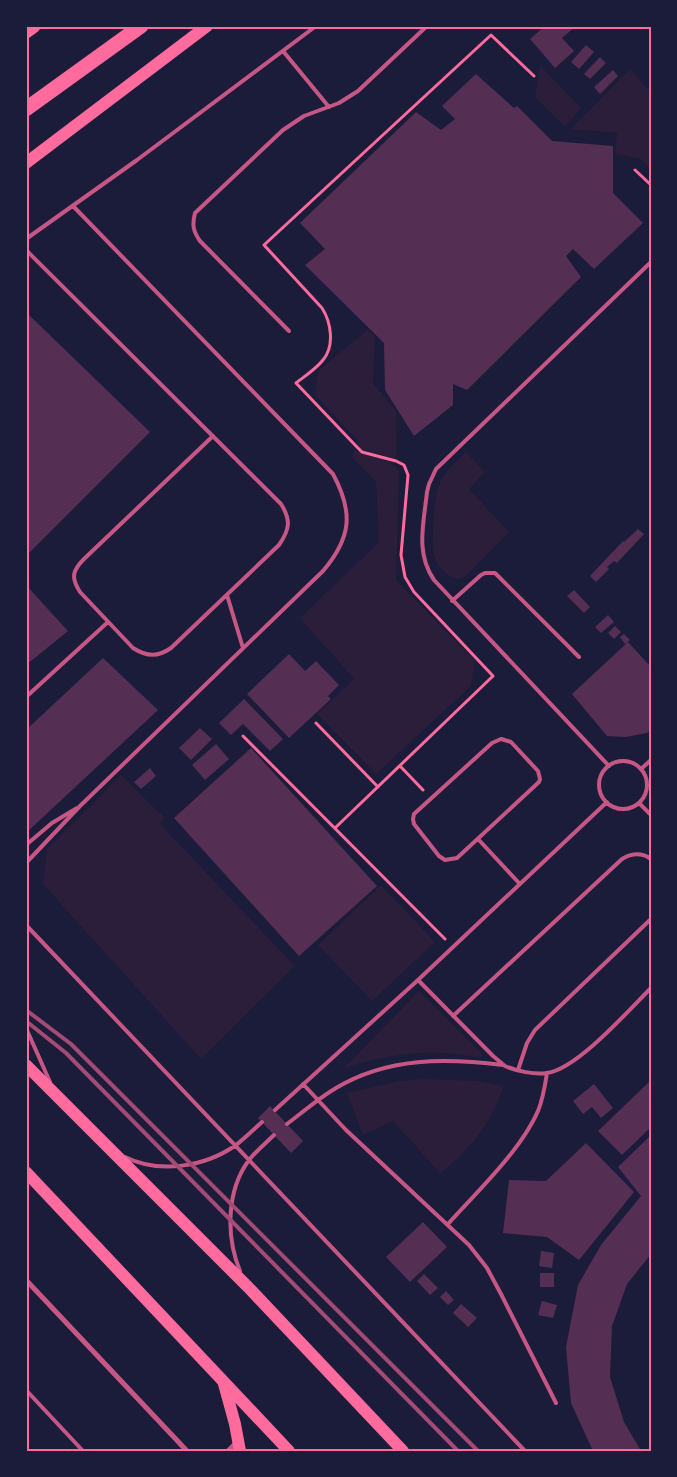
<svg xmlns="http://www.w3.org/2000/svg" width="677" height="1477" viewBox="0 0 677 1477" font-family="'Noto Serif',serif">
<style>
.green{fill:#2a1e3b}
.building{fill:#542f53}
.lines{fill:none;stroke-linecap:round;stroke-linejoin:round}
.path{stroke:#ff6b9d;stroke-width:3}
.service{stroke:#c65784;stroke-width:4}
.minor{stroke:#c65784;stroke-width:5}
.primary{stroke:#ff6b9d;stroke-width:12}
.motorway{stroke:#ff6b9d;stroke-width:15}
.rail{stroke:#a44b75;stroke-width:4}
.neatline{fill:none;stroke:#ff6b9d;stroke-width:2}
</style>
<rect width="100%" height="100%" fill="#1b1b3a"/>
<path class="green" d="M540 65 581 108 565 127 535 97Z
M630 69 651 92V170L641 159 615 154 617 133 571 129Z
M367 330 375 336 373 383 396 411 397 454 394 458 361 449 357 440 315 395 318 371Z
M354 450C365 454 394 460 399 471L396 580 475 661 471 686 376 774 317 714 354 679 300 618 379 542 376 482 352 457Z
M466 452 485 472 469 489 509 532 467 575C462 579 456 581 450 576 444 572 437 565 435 558 430 547 434 497 439 485 444 471 456 462 466 452Z
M121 775 165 818 160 824 295 966 201 1059 43 884 47 849Z
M381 885 435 942 372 1001 318 945Z
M419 991 483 1055 481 1058C429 1048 394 1053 344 1068Z
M425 1079 478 1081 504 1086C490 1124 472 1149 440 1173L393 1121 363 1135 347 1093 399 1081Z"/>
<path class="building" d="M545 26H576L562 38 574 51 555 68 530 39Z
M586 45 594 52 579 69 571 62Z
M600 57 606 63 590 79 584 74Z
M613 70 618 76 600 94 594 87Z
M476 74 514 108 517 106 552 141 613 146V193L643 223 594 269 573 249 566 256 581 277 467 390 453 384V405L414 436 385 390 384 343 305 265 325 249 300 223 416 112 441 130 455 119 442 106Z
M26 312 150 432 26 556Z
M638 529 644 534 617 563 614 561 607 567 609 569 596 582 590 576 623 541 624 542Z
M26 585 68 631 26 665Z
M574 590 590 607 584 613 567 596Z
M608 615 614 622 601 633 595 627Z
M615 626 621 632 614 639 608 633Z
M624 634 630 640 625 644 620 637Z
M628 642 651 667V729L647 733 626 737 607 736 572 694Z
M289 654 305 671 316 661 339 685 328 696 331 699 289 738 247 694Z
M103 658 158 710 26 833V730Z
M244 699 283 739 270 751 243 724 231 735 219 723Z
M200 728 212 739 191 760 179 748Z
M216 744 229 759 205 780 192 765Z
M251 748 377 886 299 956 174 818Z
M150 768 156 776 141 789 134 782Z
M651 1080V1127L622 1155 598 1131Z
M594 1084 613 1108 601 1118 592 1107 583 1114 573 1101Z
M270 1106 303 1141 291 1153 258 1118Z
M651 1135V1254L627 1284 612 1326 610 1377 624 1422 641 1451H593L571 1403 566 1347 578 1285 601 1245 641 1196 618 1167Z
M586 1143 634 1192 579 1260 547 1237 503 1233 509 1180 546 1181Z
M423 1222 447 1247 410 1282 386 1257Z
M541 1251 554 1253 552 1268 539 1266Z
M540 1273H554V1287H540Z
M424 1274 438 1288 430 1295 417 1281Z
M446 1291 454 1300 448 1305 440 1297Z
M542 1301 557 1305 553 1318 538 1315Z
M461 1304 477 1318 468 1327 453 1313Z"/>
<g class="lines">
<path class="path" d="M635 170 651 185
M316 723 378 787
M243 736 445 939
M400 766 423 790
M335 828 493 676 414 592 405 577 401 555 408 475 404 465 396 461 362 452 356 446 296 383C305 376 316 369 323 360 335 346 331 322 322 308L264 245 491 35 534 76"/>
<path class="service" d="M283 51 329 107
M26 239 137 160 316 26
M26 250 281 504C291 520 290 529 279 545L171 648C158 657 147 657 133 648L80 592C71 578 72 571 84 559L213 436
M289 331 200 241C193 231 192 225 195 213L283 130 304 116 339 103 358 91 427 26
M227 595 243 648
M452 601 481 575 485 573H495L579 657
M26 697 108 622
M501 739 511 742 538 771 540 779 539 782 457 858 445 860 439 856 414 824 413 819 414 814 492 743Z
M599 785a24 24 0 1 1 48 0a24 24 0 1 1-48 0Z
M609 766 434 580C415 553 424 522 427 492L429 484 436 469 651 262
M641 769 651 760
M639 803 651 815
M478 839 519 883
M26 845 52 823 77 808
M26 863 80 806 323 571C351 538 354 513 333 474L73 206
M26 925 525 1451
M418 980 493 1056C497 1059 501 1063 505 1066 516 1071 535 1075 547 1073 577 1069 628 1011 651 988
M453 1016 622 859C632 853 641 852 651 859
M26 1028 50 1082
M518 1070 527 1043 535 1030 651 919
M303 1084 346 1130 469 1245 487 1268 501 1294 556 1403
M275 1110 418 980 607 802
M287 1124C303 1112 319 1098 336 1088 388 1057 446 1058 503 1065
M125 1157C159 1174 205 1167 236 1145 245 1138 253 1130 262 1122
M448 1224C477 1192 521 1150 538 1111 543 1099 545 1086 547 1073
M240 1271C226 1237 226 1191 249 1160 256 1151 266 1143 274 1135
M26 1390 83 1451"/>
<path class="minor" d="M26 1280 187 1451
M228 1451 236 1443"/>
<path class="primary" d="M26 163 207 26
M26 1065 248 1287 403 1451
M26 1172 289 1451
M224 1384 235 1424 240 1451"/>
<path class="motorway" d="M26 31 33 26
M26 109 141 26"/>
<path class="rail" d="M26 1010 71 1044 478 1451
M26 1021 66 1053 458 1451"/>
</g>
<rect width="677" height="1477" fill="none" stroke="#1b1b3a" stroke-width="55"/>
<rect x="28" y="28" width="622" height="1422" class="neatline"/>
</svg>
